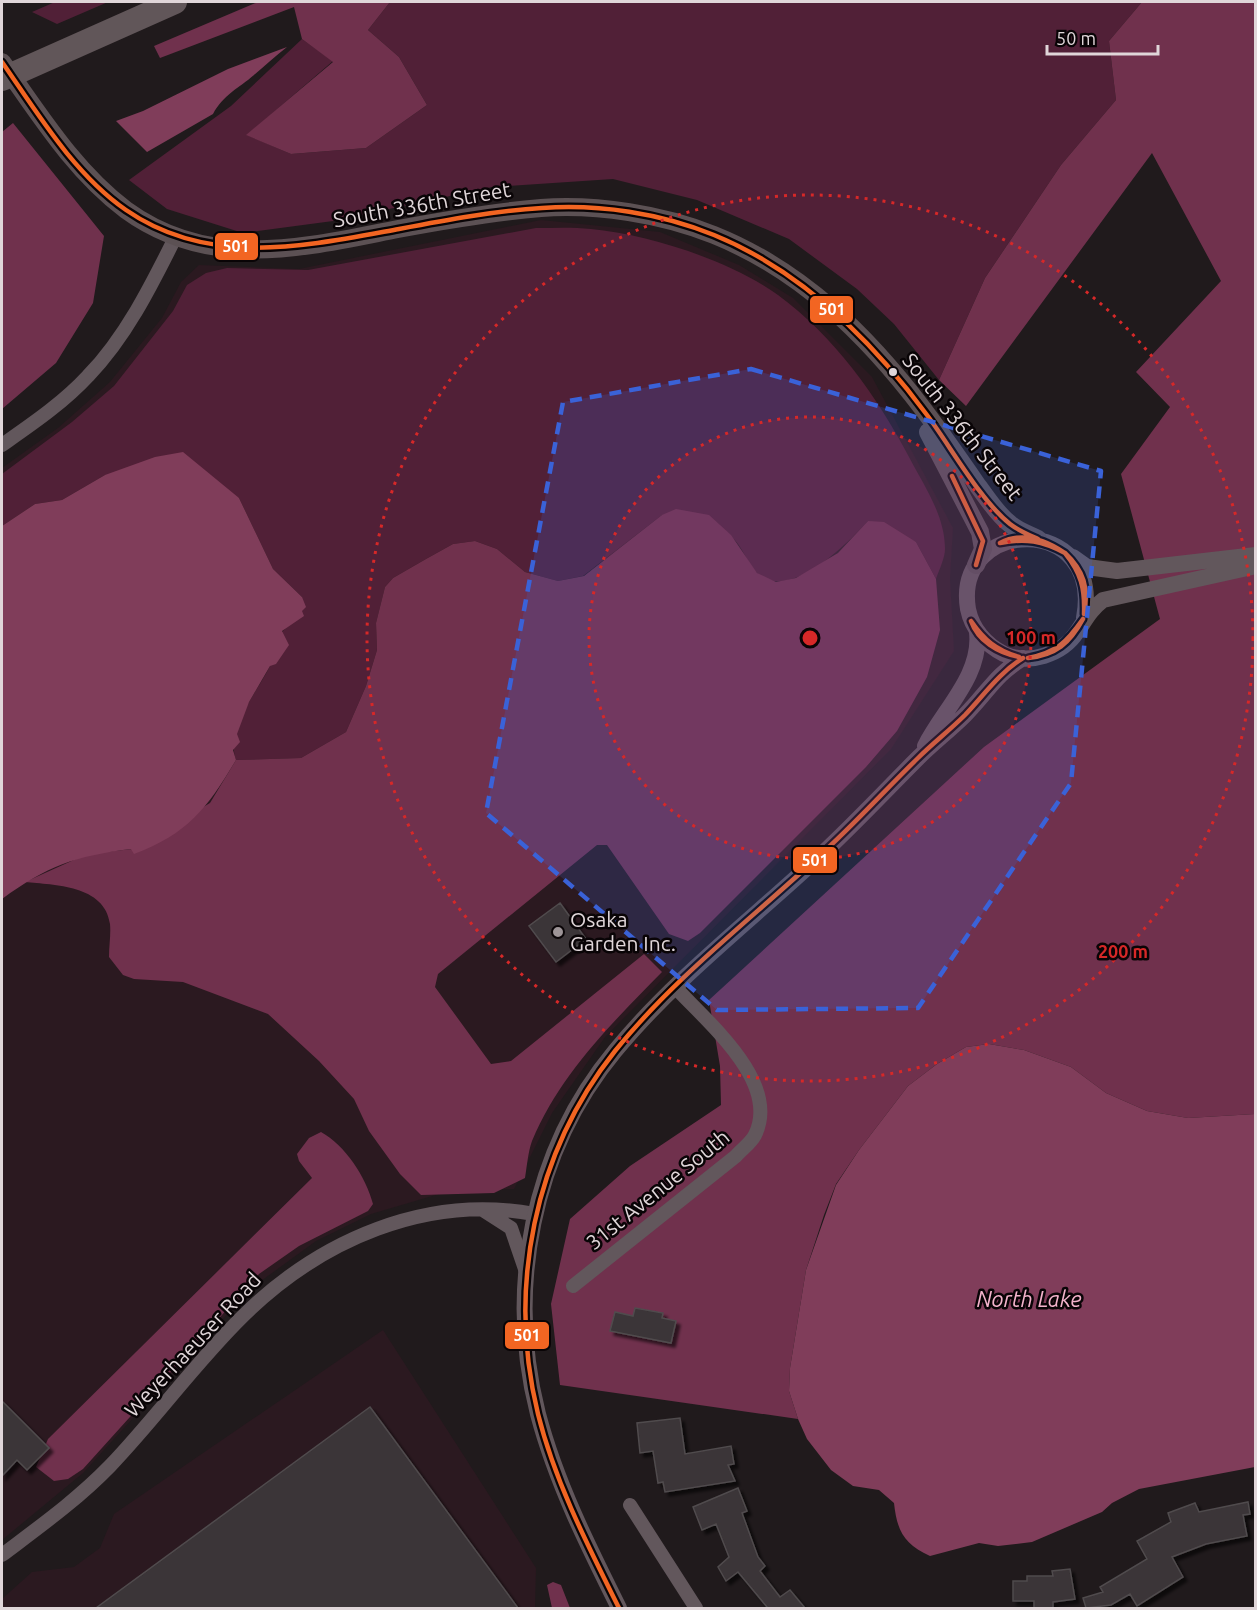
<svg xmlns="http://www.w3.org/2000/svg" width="1257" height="1610" viewBox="0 0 1257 1610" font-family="Ubuntu,sans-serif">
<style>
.built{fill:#2b1920}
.green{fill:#512037}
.forest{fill:#70314d}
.water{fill:#803d5a}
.building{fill:#3a3437;stroke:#504b4d;stroke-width:1.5;filter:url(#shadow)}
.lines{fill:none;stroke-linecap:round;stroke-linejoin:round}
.minor{stroke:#62575c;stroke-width:14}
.tertiary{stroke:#62575c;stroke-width:16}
.secondary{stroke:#5c5154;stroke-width:18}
.motorway{stroke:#615659;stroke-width:24}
.bus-1-casing{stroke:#090406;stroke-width:9}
.bus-1{stroke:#f26522;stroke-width:4.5}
.marked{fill:#3a62d8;fill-opacity:0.2;stroke:#3a62d8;stroke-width:4.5;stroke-dasharray:12 8;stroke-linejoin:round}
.ring{fill:none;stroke:#d62828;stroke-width:3;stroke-dasharray:3 6}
.bus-dot{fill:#e0d6d9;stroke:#090406;stroke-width:2}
.poi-dot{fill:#9d9497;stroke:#090406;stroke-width:2}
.labels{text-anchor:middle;stroke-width:5;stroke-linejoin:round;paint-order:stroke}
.street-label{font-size:21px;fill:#e0d6d9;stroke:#090406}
.poi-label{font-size:21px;fill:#e0d6d9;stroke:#090406;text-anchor:start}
.water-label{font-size:22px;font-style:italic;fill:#f4b3cc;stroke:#090406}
.centre{fill:#d62828;stroke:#090406;stroke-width:3}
.ring-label{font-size:18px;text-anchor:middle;font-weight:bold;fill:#d62828;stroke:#090406;stroke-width:5;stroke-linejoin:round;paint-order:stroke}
.line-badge{stroke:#090406;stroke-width:2}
.badge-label{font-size:16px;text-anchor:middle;font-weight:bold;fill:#fff}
</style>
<defs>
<filter id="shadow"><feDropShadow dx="4" dy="4" stdDeviation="1.5" flood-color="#0009"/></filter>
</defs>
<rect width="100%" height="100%" fill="#201a1c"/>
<path class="built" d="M541 220 660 232 739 265 793 298 872 377 953 528 950 579 954 651 891 749 605 1037 552 1113 514 1189H456L371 1214 316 1241 250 1289 83 1473 2 1540V468L58 428 110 382 162 318 181 282 199 265 299 269Z
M383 1330 536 1568 535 1608H2V1599L32 1572 74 1567 100 1548 114 1514Z"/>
<path class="green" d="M55 2H108L57 24 32 12Z
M390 2H1142L1109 41 1116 100 1061 165 985 278 939 380 894 324 857 289 789 239 697 200 613 179 492 187 333 221 243 233 167 209 129 180 231 106 302 39 333 61 247 135 291 154 366 148 427 105 399 57 368 30Z
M536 228C554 228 573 227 591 229 648 234 731 261 778 295 834 336 877 396 909 457 924 486 945 515 945 549 945 558 939 570 936 579L916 542 868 521C847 544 788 604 756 572 746 562 741 541 728 535 709 525 683 521 662 515L583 576 558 581 525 572 497 549 475 541 453 544 426 559 393 578 385 587 376 623 377 650 366 686 346 732 301 758 236 760C225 728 257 693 270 666 274 656 275 639 283 631 296 616 301 622 302 597L273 569 239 498 105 475 62 500 35 504 2 526V474L72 422 114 386 173 311 187 285 206 273 227 268 308 270Z"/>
<path class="forest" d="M258 2H390L368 30 399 57 427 105 366 148 291 154 246 135 333 62 302 39 294 7 160 58 154 46Z
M1142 2H1255V1114L1188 1118 1147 1111 1106 1093 1071 1067 1024 1050 989 1044 966 1047 937 1064 908 1086 859 1150 836 1184 824 1215 806 1270 790 1368 789 1391 798 1419 560 1385 551 1304 570 1219 630 1166 721 1105 720 1066 709 1000 984 747 1160 619 1121 474 1170 407 1136 372 1221 281 1152 153 966 406 939 380 985 278 1061 165 1116 100 1109 41Z
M13 123 104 236 93 303 56 363 2 409V132Z
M676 509 709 515 731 535 757 573 776 582 796 578 838 553 868 521 884 522 916 542 936 579 940 630 927 677 897 731 866 767 700 933 688 941 669 934 607 845H597L438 974 435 987 491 1064 511 1061 644 954 662 972C613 1022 560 1074 532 1141 528 1152 527 1166 525 1178L494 1193 421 1195 400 1174 369 1131 354 1099 319 1061 268 1014 183 982 134 979 123 975 109 957C109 946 111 934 110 924 105 885 54 885 25 882L87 854 132 849 210 803 236 760 301 758 346 732 366 686 377 650 376 623 385 587 393 578 426 559 453 544 475 541 497 549 525 572 558 581 584 576 662 515Z
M321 1132C345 1145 366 1177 373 1204L368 1211 299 1246 259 1274 83 1469 68 1479 54 1481 36 1467 48 1439 312 1178 299 1161 297 1154 309 1138Z
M553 1582 561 1585 570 1608H552L547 1585Z"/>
<path class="water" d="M287 47C275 56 265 66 254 75 239 88 223 95 213 114L147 152 116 121 143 111 228 69Z
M183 452 239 498 273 569 302 597 306 607 302 611 304 616 282 631 289 645 276 664 270 666 249 702 237 734 240 742 233 750 236 760C208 807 188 834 134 854L131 849C75 856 47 866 2 899V526L35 504 62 500 105 475 155 457Z
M989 1044 1024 1050 1071 1067 1106 1093 1147 1111 1188 1118 1255 1114V1467L1139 1489 1112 1503 1102 1512 1032 1542 998 1546 979 1543 930 1556C904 1544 897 1531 894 1503L879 1490 853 1486 831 1470 807 1439 798 1419 789 1391 790 1368 806 1270 836 1185 859 1150 908 1086 937 1064 966 1047Z"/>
<path class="building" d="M560 903 586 939 556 962 529 926Z
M635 1308 663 1313 662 1318 676 1321 671 1343 610 1331 615 1312 633 1316Z
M2 1401 49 1448 27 1470 17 1460 2 1476Z
M370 1407 518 1608H96Z
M680 1418 685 1454 731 1446 734 1464 728 1465 735 1481 665 1492 663 1482 658 1483 653 1451 640 1453 637 1423Z
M738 1488 747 1511 742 1513 758 1557 765 1566 760 1571 780 1597 790 1590 805 1608H765L767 1607 738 1572 726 1581 718 1567 729 1557 716 1524 702 1530 693 1507Z
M1248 1502 1250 1514 1243 1515 1247 1536 1206 1544 1172 1557 1183 1577 1137 1606 1130 1594 1111 1605 1086 1608 1083 1598 1103 1592 1100 1587 1147 1559 1137 1541 1171 1522 1168 1513 1195 1503 1199 1512Z
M1070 1569 1075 1599 1053 1602V1608H1034V1601H1013V1581H1027V1576H1053L1052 1571Z"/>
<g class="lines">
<path class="minor" d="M2 445C32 424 63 403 88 376 126 337 152 284 176 236
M483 1210 511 1228 525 1269
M573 1286 736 1156C742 1149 751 1143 755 1135 781 1082 707 1022 675 987
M630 1505 696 1608
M2 1555C39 1527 77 1500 110 1466 156 1418 195 1363 243 1316 320 1240 426 1194 534 1214"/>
<path class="tertiary" d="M1073 557 1087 567 1117 571 1256 555
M1084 618C1104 512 953 517 968 609 972 629 986 645 1004 654 1029 665 1062 655 1077 632 1086 619 1090 610 1103 600L1256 566
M925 746C943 710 982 675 977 632
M619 1608C588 1546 556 1482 538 1414 506 1289 532 1151 615 1051 676 977 754 918 823 853 855 823 886 790 918 758 933 743 950 730 965 715 987 693 996 674 1023 658"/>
<path class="secondary" d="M2 62C39 114 74 171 126 210 211 272 305 247 398 229 446 220 493 212 541 208 597 204 662 214 714 235 801 270 867 335 923 409 942 434 960 460 978 486 988 499 997 514 1010 524 1018 531 1028 534 1038 539
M928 432 980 532 983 549 976 565"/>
<path class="motorway" d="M2 79 175 2"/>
<g class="bus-1-casing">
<path id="bus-1" d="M2 62C38 114 74 174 126 210 210 268 306 246 399 229 446 220 494 211 542 208 599 204 660 213 714 235 802 271 871 339 927 415 951 447 980 500 1010 524 1019 531 1029 535 1038 539
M952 476 983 541 976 565
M1000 543C1023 531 1046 540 1065 553
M1000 543C1026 538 1042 541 1065 553
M1065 553C1084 571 1089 588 1084 614
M1065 553C1081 573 1085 588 1084 614
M971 621C984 640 996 650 1019 657
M971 621C978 641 998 653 1019 657
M1028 658C1057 652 1066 643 1083 619
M1028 658C1056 655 1070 643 1083 619
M619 1608C588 1546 555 1482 538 1414 507 1288 534 1153 615 1051 674 978 750 920 818 857 853 826 884 791 918 758 933 743 950 730 965 715 984 695 999 673 1023 658"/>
</g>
<use href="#bus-1" class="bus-1"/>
</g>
<path class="marked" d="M751 369 1101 471 1071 783 918 1008 717 1010 486 813 563 402Z"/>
<circle cx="810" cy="638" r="221" fill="#d62828" fill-opacity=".12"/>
<g class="ring">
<circle cx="810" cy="638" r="221"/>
<circle cx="810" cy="638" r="443"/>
</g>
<circle class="bus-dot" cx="893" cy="372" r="5"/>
<circle class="poi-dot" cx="558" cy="932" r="6"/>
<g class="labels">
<g class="street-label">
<text transform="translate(422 205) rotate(-10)" y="7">South 336th Street</text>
<text transform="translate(962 427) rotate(52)" y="7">South 336th Street</text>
<text transform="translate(658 1190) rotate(-39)" y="7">31st Avenue South</text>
<text transform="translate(193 1345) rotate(-47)" y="7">Weyerhaeuser Road</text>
</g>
<g class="poi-label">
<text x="570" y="927">Osaka<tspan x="570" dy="24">Garden Inc.</tspan></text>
</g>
<g class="water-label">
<text x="1029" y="1307">North Lake</text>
</g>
</g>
<circle cx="810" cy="638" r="9" class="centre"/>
<g class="ring-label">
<text x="1031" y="644">100 m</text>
<text x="1123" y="958">200 m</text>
</g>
<g class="line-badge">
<rect x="214" y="232" width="45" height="29" rx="6" fill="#f26522"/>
<rect x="809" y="295" width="45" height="29" rx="6" fill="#f26522"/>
<rect x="792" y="846" width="46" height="28" rx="6" fill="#f26522"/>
<rect x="504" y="1321" width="46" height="29" rx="6" fill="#f26522"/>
</g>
<g class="badge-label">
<text x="236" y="252">501</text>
<text x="832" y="315">501</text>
<text x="815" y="866">501</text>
<text x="527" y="1341">501</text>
</g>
<rect width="1257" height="1610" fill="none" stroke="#e0d6d9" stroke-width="6"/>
<path d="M1047 45v9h111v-9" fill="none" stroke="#e0d6d9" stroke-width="3"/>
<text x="1056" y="45" font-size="18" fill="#e0d6d9" stroke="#090406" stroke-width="4.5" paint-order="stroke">50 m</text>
</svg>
